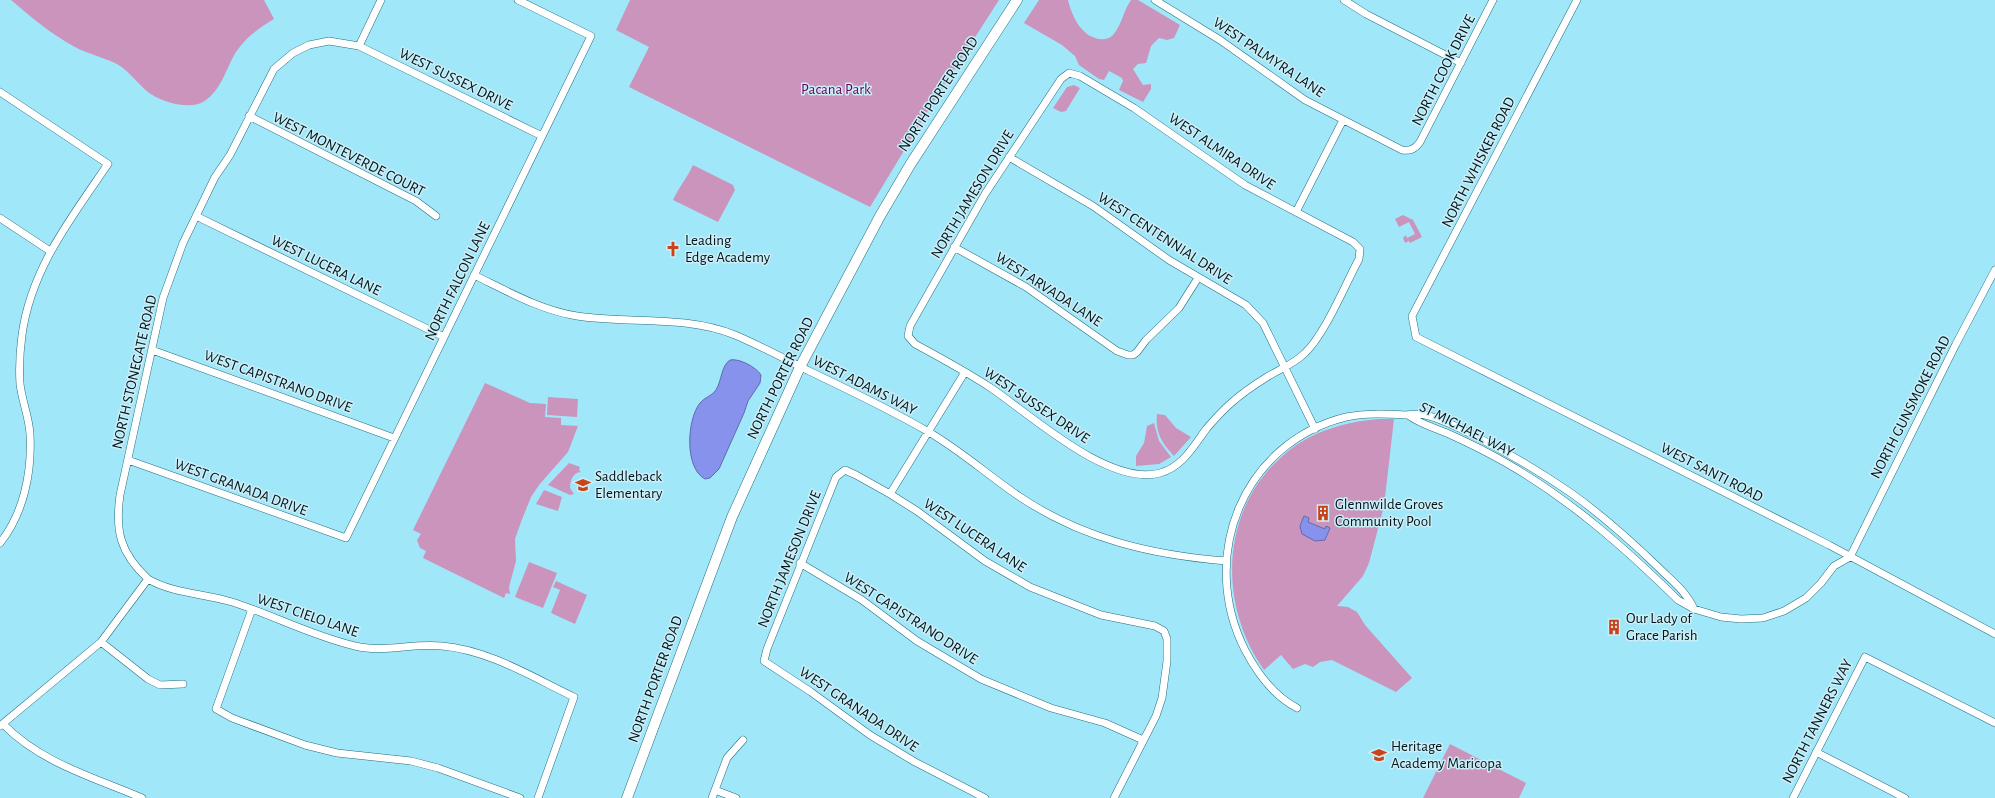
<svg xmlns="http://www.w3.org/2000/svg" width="1995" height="798" viewBox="0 0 1995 798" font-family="'Alegreya Sans',sans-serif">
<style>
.green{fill:#ca94bc}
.water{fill:#8692eb;stroke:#5e6cad}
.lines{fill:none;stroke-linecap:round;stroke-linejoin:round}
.street-casing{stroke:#246d7d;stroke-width:8}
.secondary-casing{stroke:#246d7d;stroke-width:11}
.street{stroke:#fff;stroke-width:7}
.secondary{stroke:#fff;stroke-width:10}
.labels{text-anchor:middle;stroke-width:3;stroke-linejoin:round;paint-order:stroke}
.street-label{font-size:15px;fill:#00141b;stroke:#cceef7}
.park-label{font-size:15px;fill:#6b005b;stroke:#cceef7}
.poi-label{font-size:15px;fill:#00141b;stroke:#cceef7;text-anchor:start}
</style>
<rect width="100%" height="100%" fill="#a1e7fa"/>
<path class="green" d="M11 0H264L274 19C259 28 246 37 236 52 225 70 222 90 203 102 189 110 160 102 148 92 137 83 129 71 117 64 103 57 88 54 75 47 51 34 31 17 11 0Z
M630 0H999L934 101 870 207 629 87 649 47 616 30Z
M1039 0H1068C1072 16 1081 36 1099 39 1104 40 1109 39 1113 35 1122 25 1123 11 1131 0H1138L1180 25 1174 38 1167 40 1159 38 1151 46 1146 63 1138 64 1133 69 1143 85 1151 84V89L1143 102 1119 90 1123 81 1122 78 1109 71 1104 80 1099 79 1079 65 1075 56 1062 45 1024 23Z
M1074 85 1080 88 1066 111 1061 112 1053 108 1067 87Z
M693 165 733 185 735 190 718 222 673 200C679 187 687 178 693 165Z
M1403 215 1413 220 1422 237 1410 243 1409 241 1405 243 1403 238 1406 235 1407 238 1415 234 1409 222 1399 227 1395 219Z
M485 383 530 403 546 404 545 417 561 418V425L578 426 568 452 539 485 531 497 521 522 515 539 516 561 509 587 510 594 506 593 504 598 423 558 426 551 420 548 417 540 421 534 413 530Z
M548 397 578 399 577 417 547 415Z
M1157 414 1165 415 1176 428 1191 437 1174 456C1162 443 1155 433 1157 414Z
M1378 419H1394L1384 506 1369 563 1363 576 1337 606 1348 607 1357 612 1365 625 1412 678 1396 692 1332 660 1320 662 1313 667 1305 664 1293 669 1281 655 1264 670C1217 603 1220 507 1286 453 1312 431 1345 422 1378 419Z
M1154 423 1159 441 1171 457 1159 464 1136 466V456L1144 443 1147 426Z
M569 463 580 467 579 470 581 472C573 472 570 481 570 488L574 494 570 495 548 485Z
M544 490 562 497 558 511 536 504Z
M529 562 557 573 543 608 515 597Z
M556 581 587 595 575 624 551 613 560 590 553 587Z
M1450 744 1526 783 1519 798H1423Z"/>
<path class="water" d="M730 360C739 358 756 367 761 375L760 383 748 401 744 413 719 469 710 478 705 479C684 468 687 419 700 403 705 397 712 396 716 390 722 380 721 366 730 360Z
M1304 516 1309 518 1308 522 1325 529 1326 526 1330 528 1325 540 1315 541 1302 534 1300 526Z"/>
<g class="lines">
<g class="street-casing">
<path id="street" d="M1155 0 1220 40 1305 100 1402 150C1411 151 1415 149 1420 142L1493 0
M1344 0 1366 14 1461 63
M1577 0 1412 316 1416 337 1829 545 1995 634
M359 46 381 0
M1069 73 1080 76 1134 108 1245 185 1353 242 1360 249 1359 259C1345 285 1325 334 1305 353 1294 364 1280 369 1267 377 1254 385 1241 394 1230 404 1222 411 1214 420 1207 428 1194 445 1183 467 1160 473 1109 487 1031 415 991 388 967 372 941 358 915 344L908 336 910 326 919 310 985 194 1061 79Z
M0 92 108 164C71 218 31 269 22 335 20 350 19 369 20 384 22 401 29 417 30 434 32 472 24 513 0 543
M249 116 416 201 436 216
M1009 157 1093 206 1169 260 1246 305 1263 323 1315 429
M1296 212 1343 120
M196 216 444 337
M0 218 50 251
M954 247 1026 287 1117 351 1128 355H1133L1137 352 1146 340 1179 308 1198 278
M474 275C507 291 540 310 577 316 629 324 686 315 735 335 761 346 785 359 809 371 849 390 889 409 927 431 960 450 989 476 1020 497 1083 539 1152 555 1226 561
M152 350 394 438
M1408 415C1420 424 1435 428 1449 434 1469 443 1489 453 1508 464 1572 501 1626 549 1678 600L1694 609 1721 617 1741 619 1763 618 1784 611 1806 598 1821 583 1834 566 1850 557 1956 344 1995 270
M128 460 346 538 591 36 518 0
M890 494 965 372
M800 563 862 600 917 641 981 679 1051 708 1105 723 1143 740
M148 579C174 594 203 593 232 602 273 615 312 636 355 646 383 653 413 643 442 646 489 650 532 677 574 697L538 798
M252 609 216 709 232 718 305 745 337 753 411 761 438 768 520 798
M101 642 148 679 160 685 183 684
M1297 708C1274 696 1257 673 1245 650 1198 557 1242 443 1346 417 1366 413 1386 414 1406 415 1412 415 1418 413 1425 415 1442 419 1458 427 1473 435 1507 452 1539 471 1571 493 1602 515 1631 541 1658 567 1672 581 1686 591 1694 609
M3 724C41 763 93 777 142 798
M0 726 101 642 148 579C120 553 115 531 120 495L163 298 183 243 215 177 230 155 274 69 293 53 309 45 329 41 359 46 542 136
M1816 752 1905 798
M715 790 736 798
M712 798 727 758 743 740
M985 798 915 762 870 735 811 692 764 661 767 649 836 477 845 470 856 475 890 494 917 511 985 561 1030 587 1101 615 1155 626 1164 631 1167 639V661L1162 698 1156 716 1114 798
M1793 798 1865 657 1995 723"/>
</g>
<g class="secondary-casing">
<path id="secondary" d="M627 798 732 517 800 367 880 216 910 165 1017 0"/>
</g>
<use href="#street" class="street"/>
<use href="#secondary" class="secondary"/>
</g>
<defs>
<g id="church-bare" transform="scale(1.2)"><path d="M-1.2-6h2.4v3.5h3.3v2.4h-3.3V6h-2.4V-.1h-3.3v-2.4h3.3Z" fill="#ca4217" stroke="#cceef7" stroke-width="2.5" paint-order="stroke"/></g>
<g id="school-bare" transform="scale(1.2)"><path d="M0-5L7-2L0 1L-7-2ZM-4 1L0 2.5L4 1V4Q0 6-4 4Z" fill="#ca4217" stroke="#cceef7" stroke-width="2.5" paint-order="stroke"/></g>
<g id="building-bare" transform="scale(1.2)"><path d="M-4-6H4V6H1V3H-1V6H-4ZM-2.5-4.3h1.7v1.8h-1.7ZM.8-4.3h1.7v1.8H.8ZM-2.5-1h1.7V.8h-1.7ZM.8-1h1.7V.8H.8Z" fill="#ca4217" stroke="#cceef7" stroke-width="2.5" paint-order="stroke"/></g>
</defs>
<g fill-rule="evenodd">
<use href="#church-bare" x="673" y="249"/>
<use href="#school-bare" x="583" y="485"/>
<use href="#building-bare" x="1323" y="513"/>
<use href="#building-bare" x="1614" y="627"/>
<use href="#school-bare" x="1379" y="755"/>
</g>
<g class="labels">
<g class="street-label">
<text transform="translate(1269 57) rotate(34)" y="5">WEST PALMYRA LANE</text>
<text transform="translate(1443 70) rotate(-63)" y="5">NORTH COOK DRIVE</text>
<text transform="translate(456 79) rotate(26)" y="5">WEST SUSSEX DRIVE</text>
<text transform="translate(938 94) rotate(-57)" y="5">NORTH PORTER ROAD</text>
<text transform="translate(1222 151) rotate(34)" y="5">WEST ALMIRA DRIVE</text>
<text transform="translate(349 154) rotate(27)" y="5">WEST MONTEVERDE COURT</text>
<text transform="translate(1478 162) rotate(-63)" y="5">NORTH WHISKER ROAD</text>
<text transform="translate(972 194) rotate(-59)" y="5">NORTH JAMESON DRIVE</text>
<text transform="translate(1165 238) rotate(33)" y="5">WEST CENTENNIAL DRIVE</text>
<text transform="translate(326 265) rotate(26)" y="5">WEST LUCERA LANE</text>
<text transform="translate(457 281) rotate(-64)" y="5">NORTH FALCON LANE</text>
<text transform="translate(1049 289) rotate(33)" y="5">WEST ARVADA LANE</text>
<text transform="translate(134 372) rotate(-77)" y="5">NORTH STONEGATE ROAD</text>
<text transform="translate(780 378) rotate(-64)" y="5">NORTH PORTER ROAD</text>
<text transform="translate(278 381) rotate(20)" y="5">WEST CAPISTRANO DRIVE</text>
<text transform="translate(865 385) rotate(27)" y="5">WEST ADAMS WAY</text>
<text transform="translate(1037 405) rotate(34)" y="5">WEST SUSSEX DRIVE</text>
<text transform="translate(1910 407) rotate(-63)" y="5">NORTH GUNSMOKE ROAD</text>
<text transform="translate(1467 429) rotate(27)" y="5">ST MICHAEL WAY</text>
<text transform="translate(1712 472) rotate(27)" y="5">WEST SANTI ROAD</text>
<text transform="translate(241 487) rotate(20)" y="5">WEST GRANADA DRIVE</text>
<text transform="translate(975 535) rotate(34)" y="5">WEST LUCERA LANE</text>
<text transform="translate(789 559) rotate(-68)" y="5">NORTH JAMESON DRIVE</text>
<text transform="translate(308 615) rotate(19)" y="5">WEST CIELO LANE</text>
<text transform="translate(911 618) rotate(33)" y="5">WEST CAPISTRANO DRIVE</text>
<text transform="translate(655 679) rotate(-70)" y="5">NORTH PORTER ROAD</text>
<text transform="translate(859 709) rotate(34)" y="5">WEST GRANADA DRIVE</text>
<text transform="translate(1817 721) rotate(-63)" y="5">NORTH TANNERS WAY</text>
</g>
<g class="park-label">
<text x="836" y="94">Pacana Park</text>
</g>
<g class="poi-label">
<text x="685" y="245">Leading<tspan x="685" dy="17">Edge Academy</tspan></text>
<text x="595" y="481">Saddleback<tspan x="595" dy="17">Elementary</tspan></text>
<text x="1335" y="509">Glennwilde Groves<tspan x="1335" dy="17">Community Pool</tspan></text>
<text x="1626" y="623">Our Lady of<tspan x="1626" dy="17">Grace Parish</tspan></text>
<text x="1391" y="751">Heritage<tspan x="1391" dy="17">Academy Maricopa</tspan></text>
</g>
</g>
</svg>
